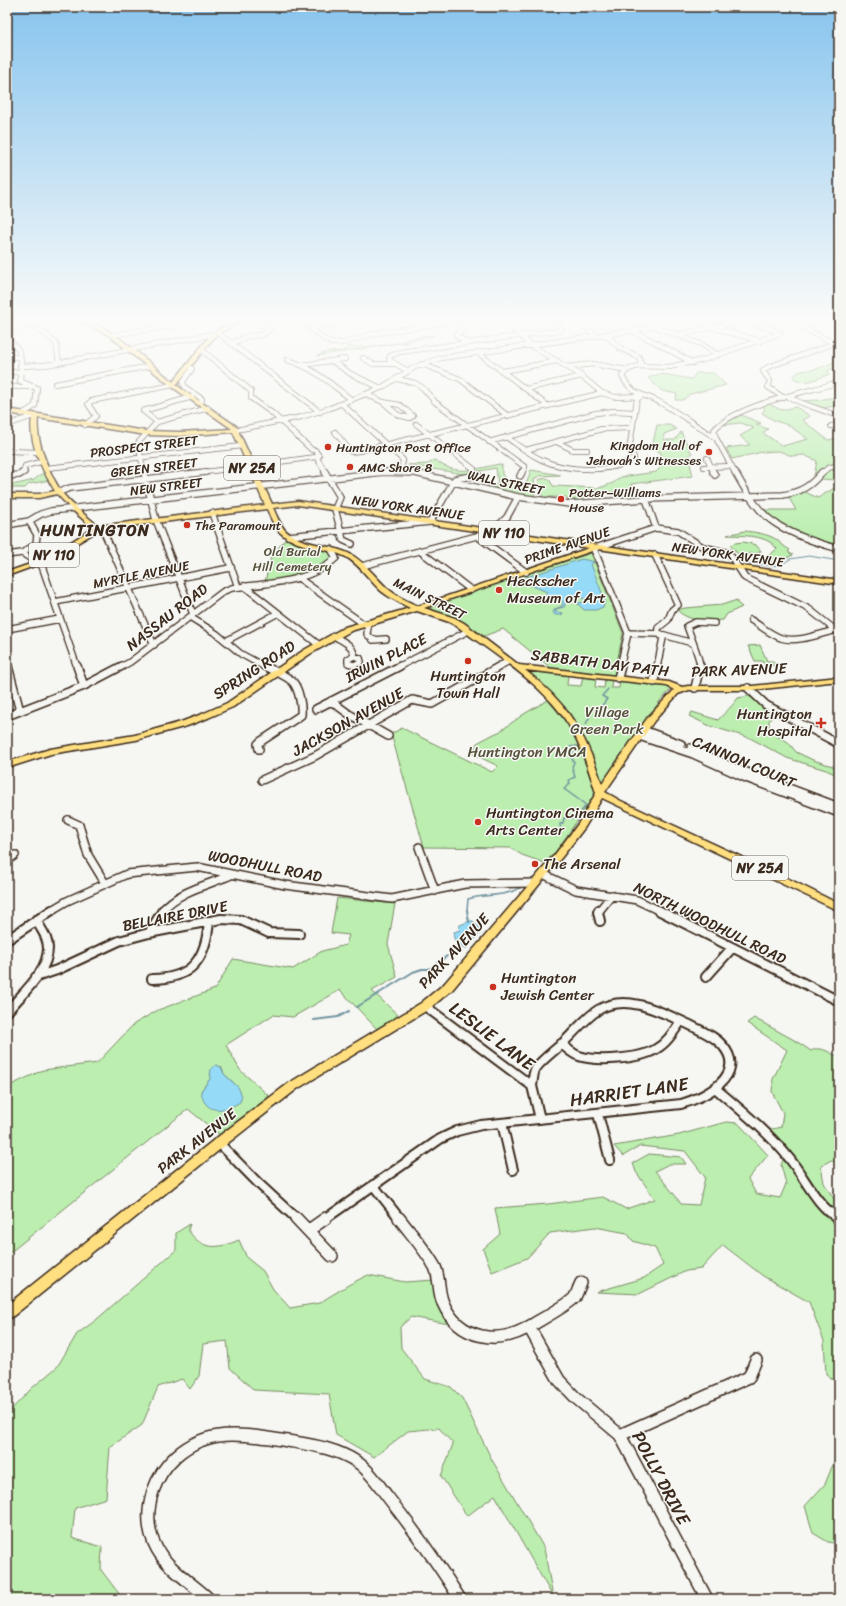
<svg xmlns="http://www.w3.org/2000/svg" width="846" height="1606" viewBox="0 0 846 1606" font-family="Sriracha,sans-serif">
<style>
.green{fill:#bbeeaf;stroke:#7b8c66;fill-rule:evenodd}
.water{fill:#95dbf7;stroke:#7194a0}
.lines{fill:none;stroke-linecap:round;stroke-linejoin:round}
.stream-far2{stroke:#7194a0;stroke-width:1}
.stream-far1{stroke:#7194a0;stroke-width:1.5}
.stream{stroke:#7194a0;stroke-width:2}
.minor-far4-casing{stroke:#3b2a1e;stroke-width:6}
.minor-far3-casing{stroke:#3b2a1e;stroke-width:8}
.minor-far2-casing{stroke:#3b2a1e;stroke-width:10}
.minor-far1-casing{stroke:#3b2a1e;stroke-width:12}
.minor-casing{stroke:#3b2a1e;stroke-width:14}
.major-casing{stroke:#3b2a1e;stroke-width:3}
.minor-far4{stroke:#f6f6f2;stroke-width:4.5}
.minor-far3{stroke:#f6f6f2;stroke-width:5.5}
.minor-far2{stroke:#f6f6f2;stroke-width:7}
.minor-far1{stroke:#f6f6f2;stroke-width:8}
.minor{stroke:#f6f6f2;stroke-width:11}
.major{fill:#ffdf80;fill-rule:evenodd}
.poi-dot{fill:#c8321e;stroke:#f6f6f2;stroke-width:1.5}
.labels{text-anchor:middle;stroke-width:3;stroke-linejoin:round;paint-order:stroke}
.far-poi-label{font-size:13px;fill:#3b2a1e;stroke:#f6f6f2;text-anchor:start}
.far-street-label{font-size:13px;fill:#3b2a1e;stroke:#f6f6f2}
.far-park-label{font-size:13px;fill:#55513b;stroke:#f6f6f2}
.shield{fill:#f6f6f2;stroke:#73675e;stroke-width:1}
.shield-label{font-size:14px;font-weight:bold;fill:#3b2a1e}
.poi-label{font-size:15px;fill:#3b2a1e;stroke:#f6f6f2;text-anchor:start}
.street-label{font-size:15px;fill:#3b2a1e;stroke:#f6f6f2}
.park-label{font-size:15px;fill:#55513b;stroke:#f6f6f2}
.far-district-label{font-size:16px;font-weight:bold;letter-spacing:1px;fill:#3b2a1e;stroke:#f6f6f2}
.near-street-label{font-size:18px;fill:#3b2a1e;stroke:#f6f6f2}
</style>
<rect width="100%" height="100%" fill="#f6f6f2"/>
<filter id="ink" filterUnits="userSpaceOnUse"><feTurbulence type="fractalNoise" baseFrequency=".025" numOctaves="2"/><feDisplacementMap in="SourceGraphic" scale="8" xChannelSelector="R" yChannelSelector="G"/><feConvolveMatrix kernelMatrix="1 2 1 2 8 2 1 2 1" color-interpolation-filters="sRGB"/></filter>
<g filter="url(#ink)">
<path class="green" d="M431 335 434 336 412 340 405 344 406 342 317 356 326 352 343 351 348 347C364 347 389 346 404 341 413 337 420 336 431 335Z
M839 358V361L835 363 839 366 827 371 830 374C818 378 803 387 793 377 798 369 807 371 815 369 821 368 828 365 834 362V359Z
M696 373H713L726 385 690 394 683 400H675L677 394 662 391 648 378C661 370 678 378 692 379Z
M835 397 839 399V405L824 408 800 401 819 400Z
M769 404 781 410 796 407 810 416 802 420 828 440 839 438V454L833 455 839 463 828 465 814 477 817 461 804 455 792 456 779 451 762 452 732 459 726 448 750 445 740 436 754 428 741 423 721 425 741 415 761 423 756 425 768 429 763 433 782 446 808 439 788 425 775 421 762 413 765 409 763 406Z
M657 425H669L677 429 664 434V440H675L681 432 692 454 688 456 693 476 631 484 634 496 625 498 621 491 583 494V500L569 501 566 497H547L543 499 538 480 546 478 549 479 553 486 599 488 613 483 621 477 656 472 662 466 661 453 652 447Z
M435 460C456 477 475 469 499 464L502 465V474L509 483 520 484 527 482 531 470 561 475 539 476 534 479 535 493 534 495 537 499 485 488 488 486 498 484 496 468 464 474 408 465 428 464Z
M830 468 837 474 839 473V547L824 543 778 523 765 510H796L789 498 805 492 818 498 836 487 835 480 821 479 823 472Z
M45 471 50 480 29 484 25 488H7V484H17L34 480Z
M745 531C754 532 769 534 777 540 781 544 785 547 790 550L788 552 793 555 778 562H764L767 557 777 549C767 534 743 536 727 535Z
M287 537 292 540 327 551 332 554 333 557C323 575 284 578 265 582L271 557Z
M743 542 756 545 761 551 755 554H738L730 545 735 543Z
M591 553 623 633 614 677 551 668 503 629 484 636 459 619 425 607Z
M737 600V603L742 607 727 614 723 620C707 621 689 622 677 610L685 608 722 605Z
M760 645 767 661H773L775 665 765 666 762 661H755L748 646Z
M530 671 568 675 567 685 581 686 583 676 596 678 595 687 604 688 605 679H612L611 688H619L620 680 673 687 659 702 557 850 545 863 522 855 511 848 424 847 391 734 402 728 492 772 498 766 473 754 477 743 494 734 499 732 524 714 548 700 569 726 574 722 570 713 529 672Z
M749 696 773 715 769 721V732L788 742 796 752 813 760 839 768V776L826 770 787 758 750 738 710 726 689 716 692 712 718 720C725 712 732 707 738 698Z
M337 898 395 904 388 944 397 977 372 991 399 1016 377 1029 340 990 293 1017 273 1015 226 1045 240 1070 269 1096 221 1136 188 1109 7 1255V1087L43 1070 97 1063 134 1024 158 1010 215 989 233 959 293 969 322 951 346 945 349 935 331 933ZM221 1067 224 1074 238 1087 201 1091 210 1079Z
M754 1018 796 1041 811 1051C821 1045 829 1053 839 1057V1137H837L839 1142V1165L831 1160 821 1166 824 1183 839 1207V1217L824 1215 839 1224 834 1229 836 1244 839 1248V1384L826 1374 824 1341 809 1302 763 1276 723 1245 701 1269 686 1271 639 1294 596 1292 644 1278 663 1265 655 1248 633 1241 627 1233 595 1227 550 1233 527 1258 492 1272 483 1249 500 1234 495 1208 548 1204 603 1197 626 1209 655 1199 636 1172 633 1163 649 1154 681 1157 686 1164H669L655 1171 674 1194 681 1204 699 1205 705 1177 685 1151 640 1146 623 1156 614 1146 679 1135 726 1122 738 1123 768 1155 748 1179 756 1194 780 1198 786 1184 781 1165 784 1157 739 1112 768 1130 781 1127 783 1113 772 1092 773 1079 787 1050 747 1023Z
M190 1224 188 1230C202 1251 218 1249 239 1240L247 1258 263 1271 273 1289 290 1308 319 1303 350 1284 368 1275 405 1282 434 1280 449 1324 411 1317 400 1327 401 1348 425 1379 451 1387 462 1398 492 1460 544 1548 553 1597 495 1495 467 1516 441 1476 453 1444 439 1428 408 1431 374 1457 336 1435 329 1394 254 1390 230 1368 227 1341 203 1344 199 1376 190 1389 182 1379 158 1387 142 1425 110 1447 106 1498 75 1508 72 1538 102 1547 101 1570 123 1599H7V1414L32 1388 57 1367 77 1334 96 1320 176 1250V1233Z
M839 1450V1544L828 1542 813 1533 805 1506 825 1484Z"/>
<path class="water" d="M582 559 595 562 591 564 605 601 603 607 596 610H584L577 603 585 602 587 601 586 599 577 597 572 600H567L564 607 556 609 555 612 563 613 562 615H555L553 612 555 609 562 606 563 602 561 600 546 601 543 599 547 592 528 584 527 577Z
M470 921H473L482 931 467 948H465L464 946H461C456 942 452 939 454 932L460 930 459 927 460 925Z
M216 1065 221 1067 224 1074 238 1087 242 1096 240 1102C224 1112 204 1115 201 1091L210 1079 211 1069Z"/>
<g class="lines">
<path class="stream-far2" d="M740 562 774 566 784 563 790 559 809 556 839 561"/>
<path class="stream-far1" d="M586 724 593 710 601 707 607 699 602 696 608 689
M561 832 560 824 563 823 564 818H577L586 805 564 789 570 784 569 780 575 777 572 767 574 762 571 757 575 753 574 749 570 747 577 746
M467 911 468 899C485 894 504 897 520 888"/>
<path class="stream" d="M467 910 469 922
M357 1007 413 972 422 969H429L447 956
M314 1020 338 1017 349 1011"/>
<g class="minor-far4-casing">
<path id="minor-far4" d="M290 318 302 322 319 335
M458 318 466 324V326L456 335 467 343
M506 318V322L533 347 579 374 602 393 615 397 642 396
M576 318 595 335
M640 318 662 329 703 345 718 355
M16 320 42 332 56 343 59 363
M351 322 387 318
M309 328 337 323
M715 328 760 341
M7 331 26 325
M632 331 655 342 693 363
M217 332 320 412
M605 334 620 348 639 357 641 363 638 366
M680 334 752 319
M112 335 170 326 180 323
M322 338 332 343H343L373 334 460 320
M7 340C25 348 21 365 20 381L37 388 35 406 22 414
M233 343C237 341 241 339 245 337 254 334 263 338 269 329L252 318
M202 350 251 391V398L272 413 312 450H315L319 456
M477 352 548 406
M7 357H20
M363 358 373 364H393
M287 360C312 366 332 385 352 400
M332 361 351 374 381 388
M422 364 460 379 508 416
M302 365 345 359
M20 366 46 365 214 334
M189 366 192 369 184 380 183 384 186 388 202 399 201 403
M567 367 593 364 627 370
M408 371 389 360 390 356 400 352 562 330 552 318
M503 371 557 361
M7 372H20
M397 379 415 383 423 388 435 402 525 467 522 473
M55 384 150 366
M7 387H31
M526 389 582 376
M366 394 383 402
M789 397C805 406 823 409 839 417
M784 398 768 387 770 381 763 371 768 367 830 345V341L801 327 823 318
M383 402 400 405 413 416 410 418 398 415Z
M342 404 403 460 401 472
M143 411 192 397
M143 411 157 422
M416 424 474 469
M7 425 33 416
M85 425 96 416 88 404 91 401 173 385
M831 426 839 425
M236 430 301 417 330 408 381 388 415 367 441 358 643 329 677 318
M335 432 351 452 359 451 602 393
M506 437C518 445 529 454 542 460 566 471 612 474 634 458L630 444 637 399 642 396
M716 438C698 427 680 414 661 403 644 393 633 397 622 376L627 370 638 366 669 367 703 360 781 333 748 320
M489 442 596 413 614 411 634 412
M557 442 573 450H587
M526 450 602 429 632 428
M7 451 39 452
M317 458 326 473
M707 458 714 473
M704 467 732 466
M47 468 242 446
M23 473 25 466 44 461
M144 473 138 443 157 422 208 408
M198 473 316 457
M377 473H407
M735 473 716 438 714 430C737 404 805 393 839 382
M822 473 828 468 839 465"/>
</g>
<g class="minor-far3-casing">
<path id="minor-far3" d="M144 472 156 520 193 614
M325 472 340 497 335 509 343 540 352 544
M713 472 715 475
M735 472C744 488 753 504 767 517 784 532 817 543 839 549
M7 476 19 475 24 472
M520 476 522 472
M59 492 70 488 206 472
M646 499 656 528
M212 513 238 587
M7 525 29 521 41 514 51 511 383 472 415 473 518 497 570 504 646 499 783 495C801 492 811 486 822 472
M97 528 103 530 154 645
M288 536 430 522 455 479 478 475
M477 536 526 572
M598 547 656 528 678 531 703 547 729 553 745 578 809 609 839 633
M594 549 628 633 620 667
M420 551 471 590
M22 553 42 566 77 667
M7 555 22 553 36 544 37 535 29 521
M655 555 678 605 672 610 668 620 658 628V632L663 638 657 667
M362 566 492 532 507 517 518 497
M297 577 368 627 367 634 373 640 386 639
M244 586 319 645
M55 602 230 568
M190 617 217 634 241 654 265 667
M751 620C761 626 770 634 781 638 798 643 819 634 836 630
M7 629 60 619
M628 633 661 634 692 643
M334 636C342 641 354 645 354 656
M226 641 278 613
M354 656 360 658 361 662 354 665 348 663V659Z
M7 663 8 667
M121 667 130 662 224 591 232 588C265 583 311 583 336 558L331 549
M398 667 468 631
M498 667 509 661
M700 667C701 661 690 635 687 626L696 622 714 623"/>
</g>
<g class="minor-far2-casing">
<path id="minor-far2" d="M8 666 20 711
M77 666 84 686
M618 678 621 666
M654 682 657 666
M695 688 700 666
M748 688 766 705 839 744
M331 701 349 714 388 736
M316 709 400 666
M7 716 84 686 122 666
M643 730 681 744
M639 736 693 754 746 778 839 813
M691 748 728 765 839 807
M259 749 258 744 260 742 301 715C302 706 299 688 292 681 285 675 272 670 264 666
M262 780 315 756 412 700 432 704 500 666
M68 820 79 825 88 855 105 883
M419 847 435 891
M7 861 15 855
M543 874 576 890 637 900 660 911
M50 911 67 901 127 874 197 867 285 885 392 899 465 884 534 883
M162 911C178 891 208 885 231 875
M599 911 612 895"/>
</g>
<g class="minor-far1-casing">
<path id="minor-far1" d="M599 910 598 912 600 921
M658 910 839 1001
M149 933 163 910
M7 940 52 910
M36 977 57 970 119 941 149 933 221 919 241 920 269 933 299 934
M706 977 732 948
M152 979C192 979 206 959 209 921
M425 1006 532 1086 540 1119
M7 1012C21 994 48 973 48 948 48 937 41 929 36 920
M561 1044C567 1048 572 1054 579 1056 597 1062 640 1059 656 1049 667 1043 674 1031 681 1021
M715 1088C741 1110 767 1131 789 1158 806 1179 815 1204 839 1219
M598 1114 610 1160
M502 1123 513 1170
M219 1143 259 1184 297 1219
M373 1185 400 1219
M325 1219 440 1139 457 1131 481 1125 681 1104C704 1098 748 1075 723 1046 715 1036 701 1031 690 1025 663 1013 627 992 598 1010 587 1017 576 1030 567 1039 558 1048 542 1059 536 1068 533 1072 533 1081 532 1086"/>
</g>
<g class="minor-casing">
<path id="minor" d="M296 1218 332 1256
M399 1218C411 1234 425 1249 435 1267 440 1278 438 1292 443 1303 459 1340 499 1346 532 1325 540 1320 570 1304 575 1297 577 1293 579 1287 581 1283
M838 1218 839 1219
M309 1230 326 1218
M529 1327 559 1380 576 1398 620 1435 707 1599
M620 1435 749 1377 756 1360
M209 1599C192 1583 169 1570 157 1549 147 1531 147 1510 153 1491 158 1477 165 1466 176 1456 210 1426 247 1435 288 1441 312 1445 336 1448 357 1462 369 1470 378 1484 387 1496 413 1529 438 1563 460 1599"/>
</g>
<g class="major-casing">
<path id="major" d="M76 318C102 318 152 365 173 382L212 333 240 318H246L216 335 176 385 236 426 272 504 298 501 839 580V584L598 549 424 608 455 618 464 623 519 665 669 682 682 687 688 686H752L839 677V681L752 690H689L678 694 654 721 605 792 621 801 791 880 839 904V911L602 798 585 827 562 857 452 990 429 1009 297 1089 223 1147 12 1317 7 1319V1305L215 1139 289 1083 421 1003 444 984 556 853 578 824 596 793C590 774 584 754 575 736 551 688 499 658 458 627L449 622 417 611 351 631 310 654 233 707 208 718 187 726 136 740 51 754 7 768V762L50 749 135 735 181 722 202 714 227 703 304 650 345 627 410 608C400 603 390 598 381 591 369 580 360 565 346 557 326 547 301 549 283 535 274 528 271 518 267 509L99 530 56 556 40 564 7 576V572L36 562 52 554 93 528 70 508 57 494 39 498H7V494H39L55 491C42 470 28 442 32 417L7 413V409L146 431 180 432 232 429 171 386 110 336ZM38 418 146 435 180 436 233 432 265 505 98 526C87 516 74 507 64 495 50 477 35 440 38 418ZM298 505 589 548 418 606C406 601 395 595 386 587 374 576 365 562 350 554 330 544 305 546 287 532 280 526 277 516 273 508ZM525 670 667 686 674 690 648 717 602 784C585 732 568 704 525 670Z"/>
</g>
<use href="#minor-far4" class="minor-far4"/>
<use href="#minor-far3" class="minor-far3"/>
<use href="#minor-far2" class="minor-far2"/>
<use href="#minor-far1" class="minor-far1"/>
<use href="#minor" class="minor"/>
<use href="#major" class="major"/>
</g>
</g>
<linearGradient id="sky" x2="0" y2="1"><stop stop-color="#87c4ee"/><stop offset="0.59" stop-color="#fbfbf9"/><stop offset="1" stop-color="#fbfbf9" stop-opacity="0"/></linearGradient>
<rect width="846" height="543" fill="url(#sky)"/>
<g class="poi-dot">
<circle cx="328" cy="447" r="4"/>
<circle cx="709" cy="452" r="4"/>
<circle cx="350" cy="467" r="4"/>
<circle cx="561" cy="499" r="4"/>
<circle cx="187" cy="525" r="4"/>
<circle cx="499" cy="590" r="4"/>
<circle cx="468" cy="661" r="4"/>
<path d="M819 717h4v4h4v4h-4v4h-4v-4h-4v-4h4z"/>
<circle cx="478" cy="822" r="4"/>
<circle cx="535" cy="864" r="4"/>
<circle cx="493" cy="987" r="4"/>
</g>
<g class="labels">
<g class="far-poi-label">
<text x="701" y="450" text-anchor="end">Kingdom Hall of<tspan x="701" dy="15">Jehovah’s Witnesses</tspan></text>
<text x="336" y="452">Huntington Post Office</text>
<text x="358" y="472">AMC Shore 8</text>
<text x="569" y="497">Potter–Williams<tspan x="569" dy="15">House</tspan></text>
<text x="195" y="530">The Paramount</text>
</g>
<g class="far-street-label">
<text transform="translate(144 446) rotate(-7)" y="5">PROSPECT STREET</text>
<text transform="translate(154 467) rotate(-7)" y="5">GREEN STREET</text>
<text transform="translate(506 482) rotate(12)" y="5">WALL STREET</text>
<text transform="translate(166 486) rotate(-7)" y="5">NEW STREET</text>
<text transform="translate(408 507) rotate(8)" y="5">NEW YORK AVENUE</text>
<text transform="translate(567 545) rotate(-19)" y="5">PRIME AVENUE</text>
<text transform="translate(728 554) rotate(8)" y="5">NEW YORK AVENUE</text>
<text transform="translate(141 574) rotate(-11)" y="5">MYRTLE AVENUE</text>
<text transform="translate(430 598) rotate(26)" y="5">MAIN STREET</text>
</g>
<g class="far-park-label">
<text x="292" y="556">Old Burial<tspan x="292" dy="15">Hill Cemetery</tspan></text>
</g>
<g class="shield">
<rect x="224" y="456" width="56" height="24" rx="3"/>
<rect x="479" y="521" width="50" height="24" rx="3"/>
<rect x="29" y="543" width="50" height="24" rx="3"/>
<rect x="732" y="856" width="56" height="24" rx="3"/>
</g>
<g class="shield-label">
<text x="252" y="473">NY 25A</text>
<text x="504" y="538">NY 110</text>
<text x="54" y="560">NY 110</text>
<text x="760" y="873">NY 25A</text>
</g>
<g class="poi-label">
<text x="507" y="586">Heckscher<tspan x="507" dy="17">Museum of Art</tspan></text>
<text x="468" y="681" text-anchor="middle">Huntington<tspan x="468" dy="17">Town Hall</tspan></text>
<text x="812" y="719" text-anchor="end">Huntington<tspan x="812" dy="17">Hospital</tspan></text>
<text x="486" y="818">Huntington Cinema<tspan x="486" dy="17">Arts Center</tspan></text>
<text x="543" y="869">The Arsenal</text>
<text x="501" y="983">Huntington<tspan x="501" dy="17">Jewish Center</tspan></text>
</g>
<g class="street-label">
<text transform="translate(167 617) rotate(-38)" y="5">NASSAU ROAD</text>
<text transform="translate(386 658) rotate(-27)" y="5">IRWIN PLACE</text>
<text transform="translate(600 663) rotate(7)" y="5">SABBATH DAY PATH</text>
<text transform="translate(254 670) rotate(-33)" y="5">SPRING ROAD</text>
<text transform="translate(739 670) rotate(-2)" y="5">PARK AVENUE</text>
<text transform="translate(348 722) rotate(-29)" y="5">JACKSON AVENUE</text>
<text transform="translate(744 762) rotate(23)" y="5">CANNON COURT</text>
<text transform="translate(265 866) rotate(11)" y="5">WOODHULL ROAD</text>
<text transform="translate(175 916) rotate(-11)" y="5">BELLAIRE DRIVE</text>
<text transform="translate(710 923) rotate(26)" y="5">NORTH WOODHULL ROAD</text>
<text transform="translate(454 951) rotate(-47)" y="5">PARK AVENUE</text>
<text transform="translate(197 1141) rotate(-38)" y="5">PARK AVENUE</text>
</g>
<g class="park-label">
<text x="607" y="717">Village<tspan x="607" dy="17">Green Park</tspan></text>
<text x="527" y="757">Huntington YMCA</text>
</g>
<g class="far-district-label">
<text x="95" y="536">HUNTINGTON</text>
</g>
<g class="near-street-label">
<text transform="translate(492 1036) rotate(37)" y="6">LESLIE LANE</text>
<text transform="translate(629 1092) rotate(-8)" y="6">HARRIET LANE</text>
<text transform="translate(661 1478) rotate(62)" y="6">POLLY DRIVE</text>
</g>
</g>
<rect width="846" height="1606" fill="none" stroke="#f6f6f2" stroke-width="24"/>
<rect x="12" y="12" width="822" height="1582" fill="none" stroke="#3b2a1e" stroke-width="1.5" filter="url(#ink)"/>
</svg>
